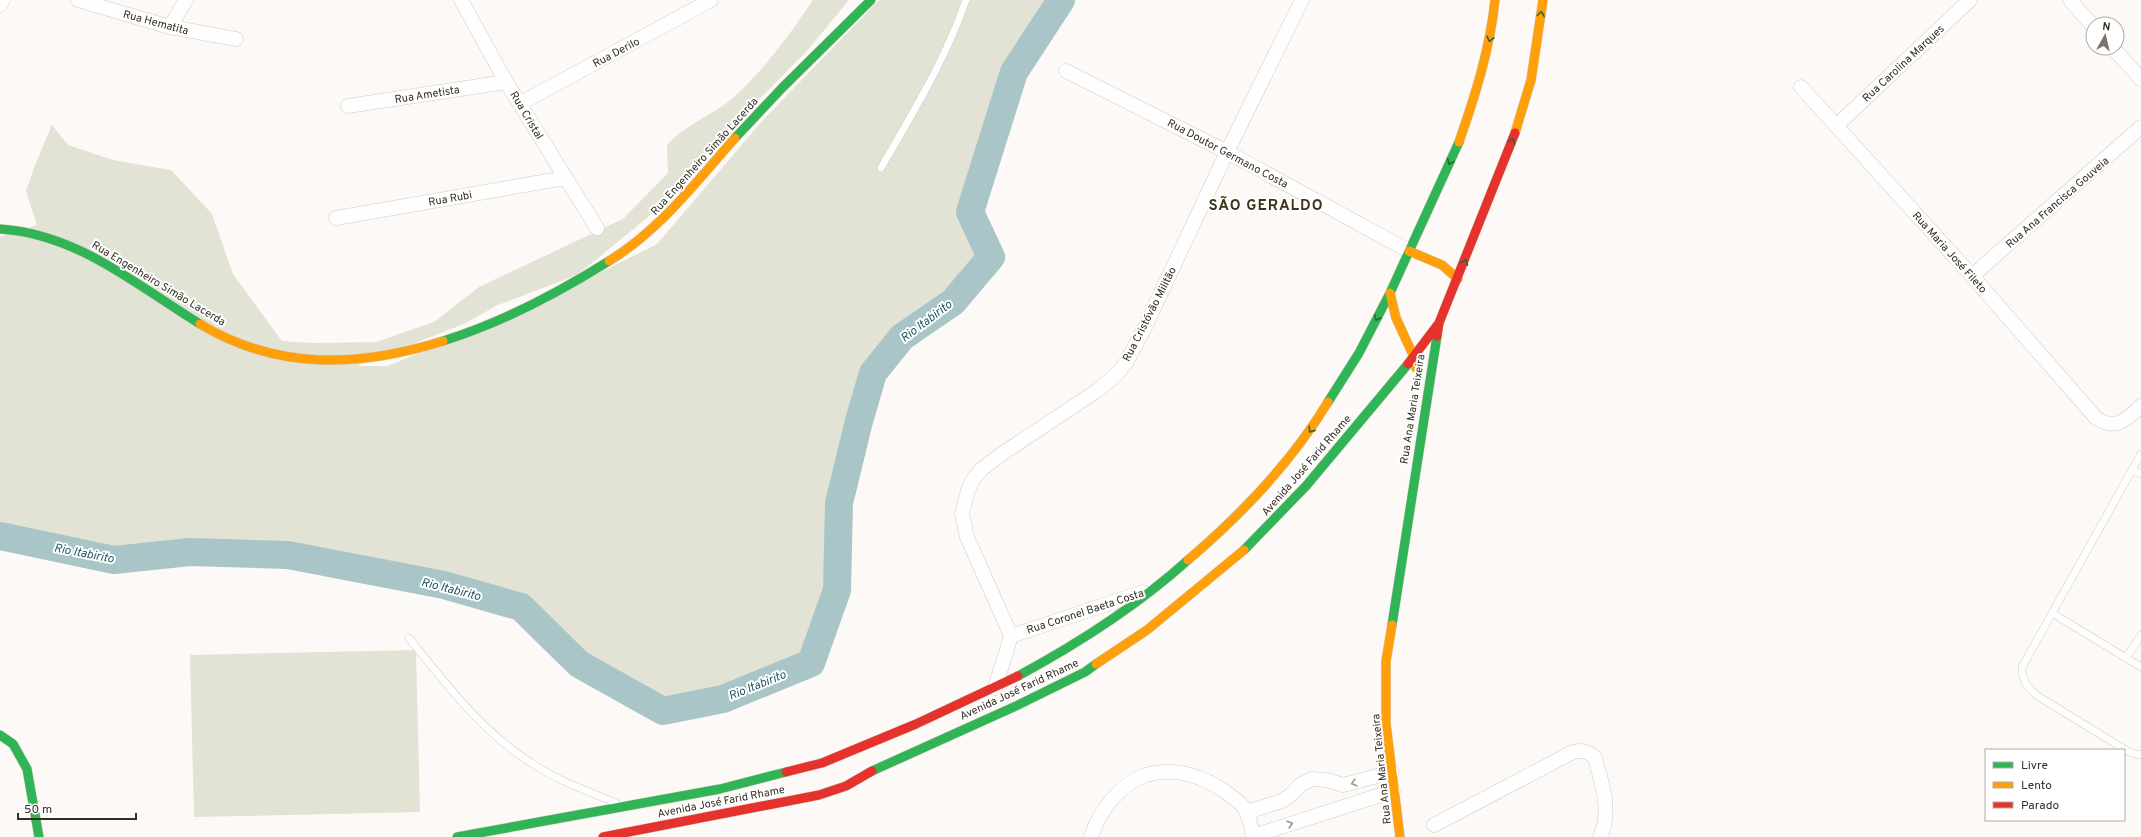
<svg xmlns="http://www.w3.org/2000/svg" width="2141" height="837" viewBox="0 0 2141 837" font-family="Overpass,sans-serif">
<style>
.green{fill:#e2e3d4}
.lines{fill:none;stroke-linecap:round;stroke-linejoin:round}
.river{stroke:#aac5c7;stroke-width:28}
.lane-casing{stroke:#d1ccc5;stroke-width:8}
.street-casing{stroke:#d1ccc5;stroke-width:15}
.fast-casing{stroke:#d1ccc5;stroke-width:10}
.slow-casing{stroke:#d1ccc5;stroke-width:10}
.jam-casing{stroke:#d1ccc5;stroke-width:10}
.lane{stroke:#fffefe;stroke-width:7}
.street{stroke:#fffefe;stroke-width:14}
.fast{stroke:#30b455;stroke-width:9}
.slow{stroke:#ff9f0a;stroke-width:9}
.jam{stroke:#e5322d;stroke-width:9}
.oneway{stroke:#326336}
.oneway2{stroke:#9a9690}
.labels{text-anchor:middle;stroke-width:4;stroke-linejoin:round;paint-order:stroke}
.street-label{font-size:11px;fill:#342d21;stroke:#fff}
.water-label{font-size:12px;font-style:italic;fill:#1d565c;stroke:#fff}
.district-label{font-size:15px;font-weight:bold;letter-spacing:1px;fill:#413219;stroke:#fff}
</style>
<rect width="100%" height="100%" fill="#fcf9f6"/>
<path class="green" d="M813 0H849L807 51 710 149 647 218 577 275 498 305 464 324 357 366H387L518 314 657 244 763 120 879 0H1061L1014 72 971 211 991 257 953 302 902 337 873 373 859 421 839 503 837 590 811 663 723 699 663 711 579 664 521 607 444 585 288 555 190 552 114 560 0 536V237L37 225 26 191 35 165 52 125 68 145 113 160 171 170 212 214 233 274 282 341 314 343 376 342 434 322 479 287 623 219 668 173 667 145C685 125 709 117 729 101 761 75 790 34 813 0Z
M416 650 420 812 194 817 190 655Z"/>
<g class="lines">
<path class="river" d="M0 536 114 560 190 552 288 555 444 585 521 607 579 664 663 711 723 699 811 663 837 590 839 503 859 421 873 373 902 337 953 302 991 257 970 212 1014 72 1061 0"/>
<g class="lane-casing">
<path id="lane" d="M881 168C912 114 946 59 966 0
M2141 454 2022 667C2022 680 2026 686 2036 695L2129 752 2141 755
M2133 470 2141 474
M2052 613 2141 667
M409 638C446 684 482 732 533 764 558 781 588 791 616 803
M2126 658 2141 635"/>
</g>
<g class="street-casing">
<path id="street" d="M78 0 170 27 236 39
M461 0 506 82 597 228
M2070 0 2093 26
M0 5 3 0
M170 27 186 0
M2113 48 2141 79
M1066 71 1227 152 1409 251
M1801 87 1972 276 2096 418C2116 431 2126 420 2141 406
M521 103 711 0
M348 106 506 82
M1836 126 1970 0
M336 218 565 178
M1972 276 2141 127
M1011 636 1143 592
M995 688 1011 636 967 537 962 514 968 490 974 478 982 469 1003 453 1098 390 1116 375 1126 363 1145 327 1227 152 1302 0
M1247 812 1282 801 1292 794 1300 785 1312 779 1327 780 1343 785 1392 772
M1434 825 1573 752C1582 750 1588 751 1595 758 1602 783 1612 812 1600 837
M1253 836 1393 791
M1091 837C1099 812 1119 784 1146 775 1176 766 1207 777 1231 796 1237 800 1245 807 1247 813 1250 821 1252 829 1253 837"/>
</g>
<g class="fast-casing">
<path id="fast" d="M735 138 782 88 871 0
M0 229C78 234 136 285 200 324
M443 341C501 323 558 293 609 261
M1328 402 1359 353 1390 293 1459 142
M1244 550 1306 486 1408 364
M1392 625 1437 336
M1018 676C1079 643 1137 606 1188 560
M0 735 13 744 27 769 39 837
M872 771 1018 705 1085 672 1096 664
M457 837 720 789 786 772"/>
</g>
<g class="slow-casing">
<path id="slow" d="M1515 133 1531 80 1543 0
M1459 142C1475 96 1490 49 1495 0
M1409 251 1442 265 1458 279
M609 261C660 230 696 182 735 138
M1390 293 1396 318 1414 357 1416 368
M200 324C278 371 360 367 443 341
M1188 560C1242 514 1291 463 1328 402
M1392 625 1386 661V724L1400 837
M1096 664 1147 630 1244 550"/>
</g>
<g class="jam-casing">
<path id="jam" d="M1437 336 1439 323 1515 133
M1408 364 1439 323
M786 772 822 763 916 724 1018 676
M603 837 819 795 846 786 872 771"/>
</g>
<use href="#lane" class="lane"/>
<use href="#street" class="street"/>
<use href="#fast" class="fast"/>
<use href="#slow" class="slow"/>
<use href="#jam" class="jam"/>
</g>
<defs><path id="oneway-chevron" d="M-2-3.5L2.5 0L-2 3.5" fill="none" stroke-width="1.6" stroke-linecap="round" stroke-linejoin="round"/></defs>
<g class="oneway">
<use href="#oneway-chevron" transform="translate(1541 14) rotate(-82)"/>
<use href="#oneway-chevron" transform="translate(1490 39) rotate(104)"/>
<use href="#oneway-chevron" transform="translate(1512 141) rotate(-70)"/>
<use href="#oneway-chevron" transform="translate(1450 162) rotate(115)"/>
<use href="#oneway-chevron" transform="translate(1465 262) rotate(-68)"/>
<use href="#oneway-chevron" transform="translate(1377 318) rotate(117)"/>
<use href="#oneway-chevron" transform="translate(1311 430) rotate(125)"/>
</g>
<g class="oneway2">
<use href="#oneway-chevron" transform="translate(1354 783) rotate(164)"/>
<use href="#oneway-chevron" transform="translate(1290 824) rotate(-18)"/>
</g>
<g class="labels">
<g class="street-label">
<text transform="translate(156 22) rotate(15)" y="4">Rua Hematita</text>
<text transform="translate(616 52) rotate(-28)" y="4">Rua Derilo</text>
<text transform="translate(1903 63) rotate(-43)" y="4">Rua Carolina Marques</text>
<text transform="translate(427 94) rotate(-9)" y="4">Rua Ametista</text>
<text transform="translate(527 115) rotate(59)" y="4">Rua Cristal</text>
<text transform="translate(1228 153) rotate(28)" y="4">Rua Doutor Germano Costa</text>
<text transform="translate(704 156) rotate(-48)" y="4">Rua Engenheiro Simão Lacerda</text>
<text transform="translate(450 198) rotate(-10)" y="4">Rua Rubi</text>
<text transform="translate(2057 202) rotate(-41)" y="4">Rua Ana Francisca Gouveia</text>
<text transform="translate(1950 252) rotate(48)" y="4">Rua Maria José Fileto</text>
<text transform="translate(159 283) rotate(31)" y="4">Rua Engenheiro Simão Lacerda</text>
<text transform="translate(1149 314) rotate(-63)" y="4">Rua Cristóvão Militão</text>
<text transform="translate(1412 409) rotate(-81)" y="4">Rua Ana Maria Teixeira</text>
<text transform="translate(1306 465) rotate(-49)" y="4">Avenida José Farid Rhame</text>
<text transform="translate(1085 611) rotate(-18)" y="4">Rua Coronel Baeta Costa</text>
<text transform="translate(1019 689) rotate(-25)" y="4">Avenida José Farid Rhame</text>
<text transform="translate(1381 769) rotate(-96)" y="4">Rua Ana Maria Teixeira</text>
<text transform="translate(721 801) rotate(-11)" y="4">Avenida José Farid Rhame</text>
</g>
<g class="water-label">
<text transform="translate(926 321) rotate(-37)" y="4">Rio Itabirito</text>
<text transform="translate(84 553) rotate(11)" y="4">Rio Itabirito</text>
<text transform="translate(451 589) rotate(14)" y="4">Rio Itabirito</text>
<text transform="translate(757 685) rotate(-22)" y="4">Rio Itabirito</text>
</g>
<g class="district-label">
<text x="1266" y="210">SÃO GERALDO</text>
</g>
</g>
<rect x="1985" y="749" width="140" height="72" fill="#ffffff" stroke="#aeaba6"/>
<rect x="1993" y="762" width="20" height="6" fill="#30b455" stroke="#aeaba6"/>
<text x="2021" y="769" font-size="12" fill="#342d21">Livre</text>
<rect x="1993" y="782" width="20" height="6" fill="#ff9f0a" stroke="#aeaba6"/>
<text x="2021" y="789" font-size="12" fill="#342d21">Lento</text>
<rect x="1993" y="802" width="20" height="6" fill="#e5322d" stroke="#aeaba6"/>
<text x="2021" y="809" font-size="12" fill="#342d21">Parado</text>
<g transform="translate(2105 36) rotate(8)"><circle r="19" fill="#ffffff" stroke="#aeaba6"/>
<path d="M0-3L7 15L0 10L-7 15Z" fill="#7a746c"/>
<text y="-6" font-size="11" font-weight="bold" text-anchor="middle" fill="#342d21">N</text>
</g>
<path d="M18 813v6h118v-6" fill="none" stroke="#342d21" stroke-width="2"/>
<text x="24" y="813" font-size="12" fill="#342d21" stroke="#ffffff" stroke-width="3" paint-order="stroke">50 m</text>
</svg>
